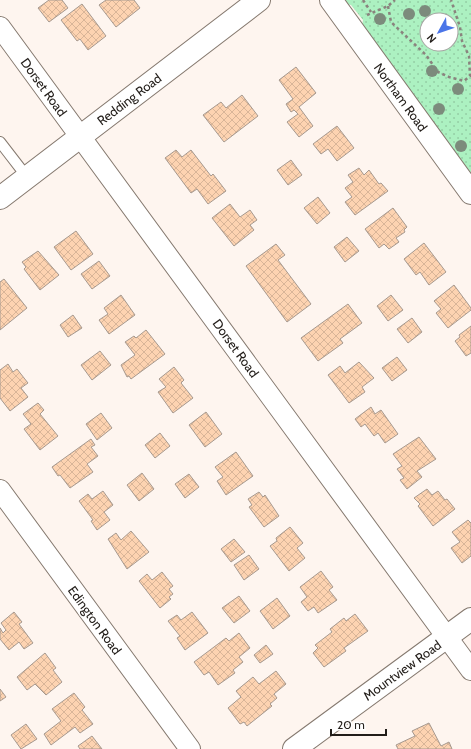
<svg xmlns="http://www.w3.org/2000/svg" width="471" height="749" viewBox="0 0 471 749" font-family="Cabin,sans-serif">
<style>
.park{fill:url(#park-dots);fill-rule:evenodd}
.building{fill:url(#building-cross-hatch);stroke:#a6998f}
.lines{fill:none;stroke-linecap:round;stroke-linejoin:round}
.lane-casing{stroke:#85796f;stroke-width:12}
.street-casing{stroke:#85796f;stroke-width:22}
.secondary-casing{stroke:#85796f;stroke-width:24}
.path{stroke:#8a837e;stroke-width:2.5;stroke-dasharray:3 3;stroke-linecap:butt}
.lane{stroke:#fff;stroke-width:10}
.street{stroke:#fff;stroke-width:20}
.secondary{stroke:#fff;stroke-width:22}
.tree{fill:#7c8b7c}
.labels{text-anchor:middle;stroke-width:3;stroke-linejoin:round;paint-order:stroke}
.street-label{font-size:13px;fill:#221d19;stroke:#fff}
</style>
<defs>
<pattern id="park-dots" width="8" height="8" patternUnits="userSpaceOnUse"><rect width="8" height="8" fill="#acf1c1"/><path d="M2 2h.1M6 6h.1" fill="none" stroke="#94cea5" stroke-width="1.8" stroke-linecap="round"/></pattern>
<pattern id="building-cross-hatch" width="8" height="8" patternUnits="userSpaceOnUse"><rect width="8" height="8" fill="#fdd3b1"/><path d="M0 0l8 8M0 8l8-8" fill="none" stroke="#d9b598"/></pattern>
</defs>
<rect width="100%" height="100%" fill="#fef5ef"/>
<path class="park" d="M342 0H471V173L362 26 363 20 351 5 345 4ZM427 20H451V44H427Z"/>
<path class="building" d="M49 0H62L68 8 49 22 38 8Z
M106 0H134L140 8 116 27 99 5Z
M82 4 106 36 88 50 80 39 77 41 61 20Z
M296 67 316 93 299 107 313 126 299 137 287 122 298 114 294 110 291 112 286 104 293 99 279 80Z
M242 95 258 116 224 142 203 115 221 102 226 108Z
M337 126 354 148 337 161 328 149 321 154 313 144Z
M176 150 182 157 191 150 211 176 213 174 226 191 208 204 197 189 191 193 165 158Z
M291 160 302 175 288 185 277 170Z
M359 168 364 175 369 170 379 184 381 183 388 191 355 215 345 202 352 197 345 188 353 182 348 175Z
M318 197 330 213 317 224 304 208Z
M230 204 240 217 250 210 257 220 250 225 254 230 234 246 212 218Z
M393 208 407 227 404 230 405 232 396 238 399 242 389 249 384 244 379 248 365 229Z
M76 231 93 254 71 270 54 247Z
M347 237 359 251 345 262 334 247Z
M424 243 446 272 429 285 420 272 416 275 404 259Z
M276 244 285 255 278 260 311 304 287 322 246 266Z
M38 251 59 275 40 290 24 269 26 267 22 262Z
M99 261 110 276 92 289 81 274Z
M4 279 27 308 0 330V282Z
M454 285 471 308V310L448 328 436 313 441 309 434 301Z
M121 295 135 315 109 334 99 320 108 314 104 308Z
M391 295 403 310 388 321 377 306Z
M348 304 362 323 340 339 343 343 318 361 301 338Z
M73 315 82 328 68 337 60 325Z
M412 318 422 332 408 343 397 329Z
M471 326V353L466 356 455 341 460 337 459 335Z
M146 330 165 354 131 379 129 376 127 377 121 365 135 355 125 342 134 336 136 338Z
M100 351 111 365 92 380 81 365Z
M397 357 407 370 392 381 382 368Z
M359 362 374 378 362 387 365 392 349 403 328 375 340 366 345 373Z
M8 364 13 372 17 369 28 383 21 388 28 397 10 411 0 398V370Z
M174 367 184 380 181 383 193 398 173 413 158 392 166 387 159 379Z
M38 403 44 410 40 414 58 436 40 450 24 429 31 424 23 414Z
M371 407 375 414 381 410 398 434 385 443 378 433 374 436 365 424 361 427 355 419Z
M206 412 222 434 205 447 189 425Z
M101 413 112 428 97 440 86 424Z
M160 433 170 446 155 458 145 445Z
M419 437 436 459 417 471 422 477 407 489 400 480 404 478 397 469 402 466 393 454Z
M91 439 95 445 91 447 98 456 87 464 93 472 70 488 60 475 58 476 52 467Z
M236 452 253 476 226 495 217 481 223 477 215 467Z
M142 473 154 489 139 501 127 485Z
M189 474 199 487 185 498 175 484Z
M427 489 432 495 438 491 445 500 447 499 455 509 433 526 418 506 420 504 414 498Z
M103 491 113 505 104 512 110 520 97 530 91 521 93 520 79 501 88 494 92 499Z
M259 492 263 497 265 495 279 516 264 527 249 507 252 505 248 499Z
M468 520 471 523V556L462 563 451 548 460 542 452 532Z
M290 527 303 543 297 548 305 558 289 571 270 546 277 541 276 538Z
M131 531 149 552 127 569 108 539 116 533 121 540Z
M234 539 245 552 231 562 221 549Z
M249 555 259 569 244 580 234 565Z
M321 571 333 587 329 590 337 600 318 613 314 607 308 611 301 602 307 597 300 587Z
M162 572 173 586 169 589 173 594 169 597 171 599 160 608 139 581 147 574 152 580Z
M239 596 250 611 234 623 222 608Z
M277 598 290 616 273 629 260 611Z
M14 612 22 622 19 624 33 643 24 649 19 642 9 650 0 639V628L3 633 6 630 1 623Z
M192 612 208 633 185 650 177 638 180 636 168 621 177 615 181 620Z
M355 614 368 631 344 648 346 651 324 667 313 653 318 648 315 645 332 632 330 629 344 618 346 621Z
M239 633 250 648 239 657 243 662 233 670 235 673 218 685 209 672 204 675 194 662 226 638 229 641Z
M266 645 273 654 260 663 254 655Z
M45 653 56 668 53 670 62 682 46 695 35 684 27 690 17 677Z
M276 671 286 684 274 694 277 698 270 704 272 706 247 726 244 722 240 724 228 708 241 697 236 691 253 677 259 684Z
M0 689 6 697 0 701Z
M74 693 85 707 82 710 93 724 80 733 75 727 51 745 44 734 61 721 52 709Z
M429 723 441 746 449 742 452 749H398L396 745 415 736 412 731Z
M26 724 37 739 21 749 11 735Z
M92 736 102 749H80L78 746Z"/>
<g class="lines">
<g class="lane-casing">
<path id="lane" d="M0 142 27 177"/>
</g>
<g class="street-casing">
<path id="street" d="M0 27 471 670
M0 490 190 749"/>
</g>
<g class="secondary-casing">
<path id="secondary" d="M331 0 471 193
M0 198 259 0
M294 749 471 619"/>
</g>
<path class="path" d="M363 0 371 12
M388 6 391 22 426 55 438 72 449 77 464 81 470 76 469 56 462 41 460 27 451 0
M367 15 388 6 395 0"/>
<use href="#lane" class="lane"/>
<use href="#street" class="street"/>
<use href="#secondary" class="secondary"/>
</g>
<g class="tree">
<circle cx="425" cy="11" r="6"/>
<circle cx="409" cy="14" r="6"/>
<circle cx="380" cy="19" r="6"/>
<circle cx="432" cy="71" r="6"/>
<circle cx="458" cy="89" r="6"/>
<circle cx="439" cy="109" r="6"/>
<circle cx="461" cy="146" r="6"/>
</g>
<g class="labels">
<g class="street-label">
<text transform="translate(44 87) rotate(54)" y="5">Dorset Road</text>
<text transform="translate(401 97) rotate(54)" y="5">Northam Road</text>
<text transform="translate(129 99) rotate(-37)" y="5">Redding Road</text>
<text transform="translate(236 348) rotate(54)" y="5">Dorset Road</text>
<text transform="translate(95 620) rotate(54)" y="5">Edington Road</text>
<text transform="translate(402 670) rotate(-36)" y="5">Mountview Road</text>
</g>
</g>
<g transform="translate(439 32) rotate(230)"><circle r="19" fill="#ffffff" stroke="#a7a5a3"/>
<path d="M0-3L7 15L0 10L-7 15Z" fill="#4b75e8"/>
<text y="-6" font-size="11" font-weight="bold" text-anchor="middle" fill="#221d19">N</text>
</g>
<path d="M331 729v6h55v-6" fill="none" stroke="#221d19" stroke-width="2"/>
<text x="337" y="729" font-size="12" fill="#221d19" stroke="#ffffff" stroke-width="3" paint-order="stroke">20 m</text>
</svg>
